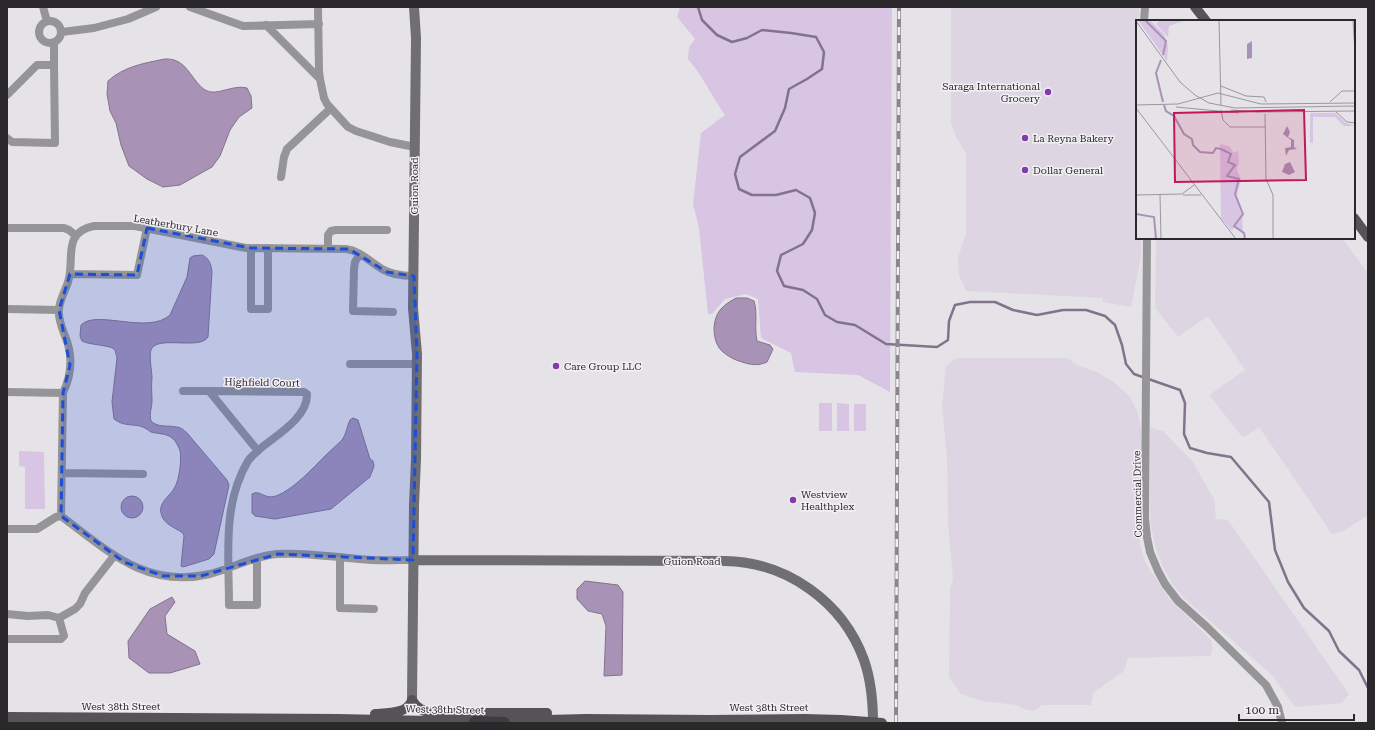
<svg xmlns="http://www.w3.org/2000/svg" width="1375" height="730" viewBox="0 0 1375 730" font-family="'Roboto Serif',serif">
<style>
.built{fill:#ddd6e2}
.green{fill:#d7c5e3}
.water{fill:#a893b6;stroke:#82738c}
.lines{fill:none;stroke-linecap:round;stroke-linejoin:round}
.stream{stroke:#82738c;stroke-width:2.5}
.street{stroke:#959496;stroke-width:8}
.secondary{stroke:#6f6e70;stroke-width:10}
.primary{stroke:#555356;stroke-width:10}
.highway{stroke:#3e3c40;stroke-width:12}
.rail-casing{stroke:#8a878b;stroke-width:4}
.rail{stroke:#f3f0f5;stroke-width:2.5;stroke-dasharray:8;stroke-linecap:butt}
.primary-bridge{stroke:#555356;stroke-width:10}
.marked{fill:#1d4ed8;fill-opacity:0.2;stroke:#1d4ed8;stroke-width:3;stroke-dasharray:8 5;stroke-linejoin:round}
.poi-dot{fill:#853aab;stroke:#f3f0f5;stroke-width:1.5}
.labels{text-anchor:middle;stroke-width:3;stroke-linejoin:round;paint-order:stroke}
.poi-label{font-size:10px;fill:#2a282a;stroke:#f3f0f5;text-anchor:start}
.street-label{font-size:10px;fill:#2a282a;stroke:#f3f0f5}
.inset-river{fill:none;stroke:#a893b6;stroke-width:2}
.inset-road{fill:none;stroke:#9b989c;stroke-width:1}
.view{fill:#c2185b;fill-opacity:0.15;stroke:#c2185b;stroke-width:2}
.inset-edge{fill:none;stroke:#2a282a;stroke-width:2}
</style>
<rect width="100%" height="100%" fill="#e6e3e8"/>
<path class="built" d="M951 7H1139V21H1137V238H1141V256L1131 307 1103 302V298L966 291 959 275 958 258 966 233V154L955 135 951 122Z
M1156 238H1342L1368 273V515L1344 531 1332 534 1259 427 1243 438 1209 395 1245 370 1208 316 1178 337 1155 308Z
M956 358H1068L1075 364 1097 372 1114 382 1130 397 1138 413 1141 430 1140 544 1145 562 1168 597 1211 640 1213 649 1210 656 1128 658 1124 671 1093 693 1091 705H1042L1034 711 1023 709 1016 705 982 701 961 694 949 677 950 588 953 580 948 523 947 459 942 406 946 366Z
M1150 427 1163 431 1193 462 1214 499 1216 519 1228 520 1349 694 1342 703 1295 707 1273 676 1185 599 1172 584 1162 565 1155 545 1150 521Z"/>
<path class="green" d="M680 7H892L890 392 858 375 795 372 791 353 761 338 758 299 746 294 725 299 712 314H708L699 228 693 204 701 133 725 115C712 97 703 76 688 59L689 47 695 39 677 17Z
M819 403H832V431H819Z
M837 403 849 404V431H837Z
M854 404H866V431H854Z
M19 451 44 452 45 509H25V467L19 466Z"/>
<path class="water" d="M165 59C167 59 171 59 174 60 188 64 193 82 205 90 217 97 232 84 247 88L251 96 252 108 239 117 230 130 220 156 212 167 180 185 163 187 147 179 129 166 121 145 116 123 110 111 107 94 108 81C123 67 144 63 165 59Z
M202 255C209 258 211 264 212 272L208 337C200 350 160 336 152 348 148 353 152 371 152 378 151 386 152 393 152 400 152 408 149 413 151 421 158 428 167 425 176 427 180 427 184 430 187 433L227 480 229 485 214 554 209 559 183 567 181 566 184 536 183 533C174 527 163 524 161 513 158 503 171 495 175 487 179 480 182 459 180 451 179 447 175 440 172 438 166 433 158 434 151 432 148 430 144 427 140 426 130 424 123 426 114 419L112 402 117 358C116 355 116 351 114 349 110 345 89 345 82 341L80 336 81 325C96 309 148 335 170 315L187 277 190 258 193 256Z
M736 298H747L754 301C758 313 754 327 757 341L770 345 773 349 767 362C758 366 751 365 742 362 735 360 729 357 723 352 712 343 711 320 721 309 725 304 731 301 736 298Z
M353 418 358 420 370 459 373 461 374 466 370 477 331 509 275 519 255 516 252 513V494C260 489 264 500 276 496 293 490 313 468 326 455 331 450 337 445 342 440 346 435 347 426 350 420Z
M121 507a11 11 0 1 1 22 0a11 11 0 1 1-22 0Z
M585 581 618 585 623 592 622 675 604 676 606 626 602 614 588 611 577 599V589Z
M172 597 175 602 165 616 167 634 195 651 200 664 170 673H149L129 658 128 641 150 609Z"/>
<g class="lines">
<path class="stream" d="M698 7 702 20 717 35 732 42 747 38 762 30 791 33 816 37 824 52 822 69 807 79 789 89 785 108 775 131 740 157 735 174 739 189 752 195H776L796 190 810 198 815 213 812 230 803 244 781 255 777 271 784 286 803 290 817 299 825 315 837 322 855 325 886 344 937 347 948 340 949 321 955 305 970 302H995L1013 310 1037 315 1063 310H1086L1105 316 1115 325 1122 345 1126 364 1134 374 1180 390 1185 403 1184 434 1190 448 1207 453 1231 457 1269 502 1275 550 1288 582 1304 608 1329 631 1339 651 1359 670 1368 688"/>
<path class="street" d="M43 7 47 21
M190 7 243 26 319 24
M318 7 319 71 320 79
M39 32a11 11 0 1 1 22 0a11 11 0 1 1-22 0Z
M1144 21 1145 7
M266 25 320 79 324 98 327 104 348 127 356 131 390 142 415 147
M62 32 94 28 128 19 156 7
M54 42V65
M7 95 37 65H54L55 143 12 142 7 138
M281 177 284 157 287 149 330 109
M7 228H64L69 230 76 236
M1147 238 1145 519 1147 537 1150 552 1158 571 1165 584 1178 601 1207 627 1266 685 1278 707 1282 723
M251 248V309H268V248
M328 248V235L331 231 336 230H387
M360 254 355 262 354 269 353 311 393 312
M70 274 137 275 147 228
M7 309 59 310
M350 364H417
M183 391H209L258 451
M209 391 304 392 307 394C308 417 277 435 261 448 257 452 251 456 248 461 222 504 229 557 229 605H257V558
M7 392 63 393
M62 473 143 474
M61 516 63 393C72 374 73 355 65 336 62 328 58 319 59 310 59 299 67 289 69 278 74 257 63 232 94 226H135L246 248 346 249C361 251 370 262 382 269 392 275 403 276 414 276
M7 529H37L56 517 61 516C108 551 146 589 210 574 233 568 253 556 277 554 305 552 331 557 359 559 377 561 395 560 413 560
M340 557V608L374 609
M7 614 28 616 48 615 59 618
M59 618 75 609 80 604 85 593 114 556
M7 639H61L64 636 59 618"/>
<path class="secondary" d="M413 560 725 561C787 562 843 602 864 660 871 680 873 702 873 723
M412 700 414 505 416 459 417 354 413 308 416 38 414 7"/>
<path class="primary" d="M1195 7 1206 21
M1354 218 1368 237
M412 700C416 708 425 712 434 713H547
M375 714C388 713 408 714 412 700
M7 717 338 719 475 722 586 719 710 720 805 719 841 720"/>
<path class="highway" d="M475 722 504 723"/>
<g class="rail-casing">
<path id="rail" d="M896 723 899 7"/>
</g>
<use href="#rail" class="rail"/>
<path class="primary-bridge" d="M841 720 882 723"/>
</g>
<path class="marked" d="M147 228 251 248 349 249 387 272 414 276 417 354 413 560 278 554 201 576H163L124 562 61 516 63 393 70 365 59 310 70 274 137 275Z"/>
<g class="poi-dot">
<circle cx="1048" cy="92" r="4"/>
<circle cx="1025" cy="138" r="4"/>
<circle cx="1025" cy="170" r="4"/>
<circle cx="556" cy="366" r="4"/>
<circle cx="793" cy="500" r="4"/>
</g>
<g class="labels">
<g class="poi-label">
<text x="1040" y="90" text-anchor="end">Saraga International<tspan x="1040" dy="12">Grocery</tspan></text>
<text x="1033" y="142">La Reyna Bakery</text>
<text x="1033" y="174">Dollar General</text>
<text x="564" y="370">Care Group LLC</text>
<text x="801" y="498">Westview<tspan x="801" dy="12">Healthplex</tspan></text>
</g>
<g class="street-label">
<text transform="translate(414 186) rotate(-90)" y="4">Guion Road</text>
<text transform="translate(176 225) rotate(10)" y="4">Leatherbury Lane</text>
<text transform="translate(262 382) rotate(1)" y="4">Highfield Court</text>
<text transform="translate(1137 494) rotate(-91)" y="4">Commercial Drive</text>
<text x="692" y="565">Guion Road</text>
<text x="121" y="710">West 38th Street</text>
<text x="769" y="711">West 38th Street</text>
<text transform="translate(445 709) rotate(1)" y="4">West 38th Street</text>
</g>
</g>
<g transform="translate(1136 20)">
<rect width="219" height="219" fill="#e6e3e8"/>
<path d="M2 0H14L28 14 32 26 31 41ZM24 0H50L33 6 32 17 20 4ZM174 93H199L210 103 219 106H208L199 97H177V123H174ZM84 124 93 126 98 133 102 131 103 142 101 150 105 159 101 176 106 189 107 214 99 208 95 210 85 198Z" fill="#d7c5e3"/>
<path d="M116 21V38L111 39V24ZM151 106 154 112 152 117 158 120V127L161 129 153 130 150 136 149 128 155 127V120L147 114ZM154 142 159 152 153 155 146 152 149 144Z" fill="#a893b6"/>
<path class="inset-river" d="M9 0 30 21 27 35M25 40 20 53 27 82M28 85 30 91 38 96 48 114 56 119 57 125 64 132 77 133 80 128 85 129 95 134 92 142 99 145 91 156 103 159 99 174 107 194 98 206 108 213 109 219M0 194 18 197 20 219"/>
<path class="inset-road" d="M83 0 85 85M217 0 219 33M0 1 44 62 59 75 73 83 99 88 219 86M85 66 110 76 128 77 130 82M194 82 206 71H219M0 85 42 84 82 73 125 84 219 83M40 87 103 93M0 88 100 219M85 90 87 100 94 107H129M95 90 123 92M121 92 219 91M200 92 211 102 219 103M129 94 130 159 137 175V219M0 175 46 174 58 165M24 175 25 219M47 175H65"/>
<path class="view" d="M168 90 170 160 39 162 38 93Z"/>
<rect width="219" height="219" class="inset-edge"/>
</g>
<rect width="1375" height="730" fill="none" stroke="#2a282a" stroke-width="16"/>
<path d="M1239 714v6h115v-6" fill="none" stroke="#2a282a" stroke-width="2"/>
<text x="1245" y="714" font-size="12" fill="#2a282a" stroke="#f3f0f5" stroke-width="3" paint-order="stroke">100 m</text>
</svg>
